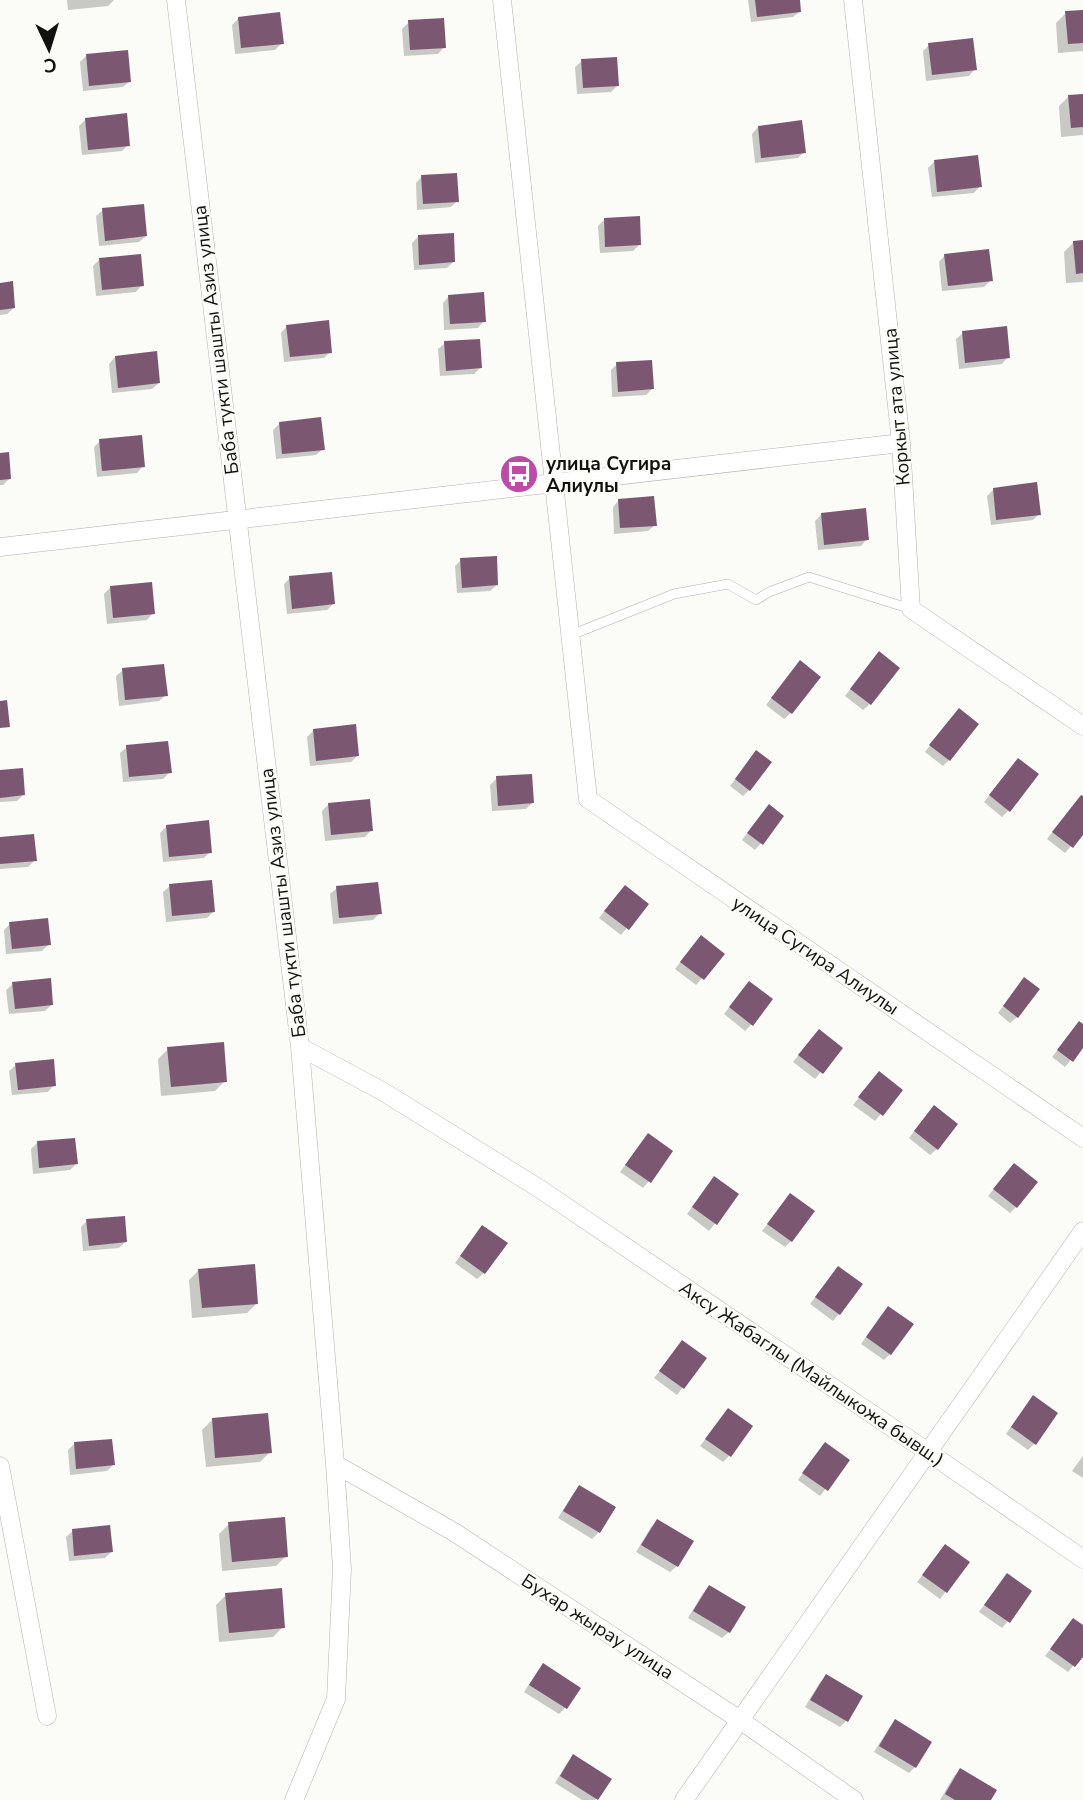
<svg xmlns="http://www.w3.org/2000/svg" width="1083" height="1800" viewBox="0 0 1083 1800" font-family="'Nunito Sans',sans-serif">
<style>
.shadow{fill:#0003}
.building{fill:#7b5772}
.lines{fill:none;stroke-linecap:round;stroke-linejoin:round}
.lane-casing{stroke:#b1b1ae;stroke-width:10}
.street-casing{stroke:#b1b1ae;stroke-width:19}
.lane{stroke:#fff;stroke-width:9}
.street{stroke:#fff;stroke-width:18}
.labels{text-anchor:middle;stroke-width:5;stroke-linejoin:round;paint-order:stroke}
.street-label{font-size:19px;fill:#111110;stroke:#fbfbf7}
.poi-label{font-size:19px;font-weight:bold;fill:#111110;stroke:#fbfbf7;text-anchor:start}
</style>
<rect width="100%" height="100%" fill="#fbfbf7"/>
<path class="shadow" d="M67 0H114L108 6 68 10Z
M748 0H798L800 11 793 17 751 22Z
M1083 11V51L1058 53 1056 23 1066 13Z
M239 18 282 43 275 50 235 54 232 25Z
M409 22 444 47 438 54 404 56 402 29Z
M929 45 975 69 969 76 926 81 923 51Z
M86 56 130 81 123 87 83 91 80 62Z
M582 61 617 86 611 92 577 94 575 67Z
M1083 95V135L1061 137 1059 106 1069 96Z
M86 119 128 145 122 151 82 155 79 126Z
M758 127 804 152 798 158 755 163 752 134Z
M934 162 980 186 974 193 932 197 928 168Z
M422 176 457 201 451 207 417 210 416 183Z
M103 210 146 236 139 242 99 246 96 216Z
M604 220 640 244 633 251 600 253 598 226Z
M418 237 454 261 447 268 414 270 412 243Z
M1074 242H1083V282L1066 283 1064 252Z
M945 255 991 280 984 287 942 291 939 262Z
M99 260 142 285 136 292 96 296 93 266Z
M0 284 14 308 7 314 0 315Z
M449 296 484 321 478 328 444 330 443 303Z
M287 326 330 352 324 358 284 362 281 333Z
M963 333 1008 357 1002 364 959 369 956 339Z
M445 343 480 368 474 374 440 376 438 349Z
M115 357 159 383 152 389 112 393 109 364Z
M617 364 652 389 646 395 612 397 611 370Z
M280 423 323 449 316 455 276 459 273 430Z
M100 441 143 466 137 473 97 477 94 447Z
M0 455 10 478 3 485H0Z
M994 489 1039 514 1033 520 991 525 987 496Z
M619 500 655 525 648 531 614 534 613 507Z
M821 515 867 539 861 546 818 550 815 521Z
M461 560 497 585 490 591 457 593 455 566Z
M290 578 333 604 327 610 287 614 284 584Z
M110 588 153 613 147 620 107 624 104 594Z
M873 660 870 704 863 710 845 696Z
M794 669 791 713 784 719 766 705Z
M123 670 166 695 159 701 119 706 116 676Z
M952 717 949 760 943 766 925 752Z
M314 730 357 756 351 762 310 766 307 737Z
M127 747 170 772 163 779 123 782 120 753Z
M750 759 749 790 743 796 730 786Z
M1012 767 1009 810 1002 817 984 802Z
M0 772 24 794 17 801 0 802Z
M497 778 532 803 526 809 492 811 490 785Z
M1083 799V832L1065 853 1047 839 1075 803Z
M328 805 371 830 365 837 325 841 322 811Z
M763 813 761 843 755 850 742 840Z
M167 826 210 852 204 858 163 862 160 833Z
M0 839 35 860 28 867 0 869Z
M170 886 213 912 207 918 166 922 163 892Z
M337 888 380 913 373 920 333 924 330 894Z
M619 893 647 904 621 935 599 918Z
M10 924 49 944 42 951 6 954 4 930Z
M694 944 722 955 696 985 675 969Z
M13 984 52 1004 45 1011 9 1014 6 990Z
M1018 986 1017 1017 1010 1023 998 1013Z
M743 989 751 1025 745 1031 724 1014Z
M1083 1026V1045L1065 1067 1052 1057 1073 1030Z
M813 1037 841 1048 815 1079 793 1062Z
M168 1049 225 1081 215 1091 161 1096 158 1059Z
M16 1065 54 1085 48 1092 12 1095 9 1071Z
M873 1080 901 1090 875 1121 853 1105Z
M928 1113 937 1149 930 1155 909 1138Z
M642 1142 649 1181 643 1188 620 1172Z
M37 1143 76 1164 70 1170 33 1174 31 1149Z
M1008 1172 1016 1207 1010 1213 988 1196Z
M708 1185 737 1195 709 1231 687 1214Z
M790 1195 791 1241 785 1247 762 1231Z
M87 1221 126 1241 119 1248 83 1251 81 1227Z
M476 1234 484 1273 477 1279 455 1263Z
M838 1268 839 1314 833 1321 810 1304Z
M199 1270 257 1303 247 1313 192 1318 189 1280Z
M882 1314 890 1354 884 1360 861 1344Z
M682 1342 704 1359 677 1395 654 1378Z
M1027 1404 1034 1444 1028 1450 1006 1434Z
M728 1410 729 1456 723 1462 700 1446Z
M212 1420 270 1452 260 1462 206 1467 202 1430Z
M74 1444 113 1465 107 1471 70 1475 68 1450Z
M819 1451 848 1460 820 1496 798 1480Z
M1083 1456V1478L1072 1471Z
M579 1487 614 1508 599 1532 592 1539 558 1518 573 1494Z
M657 1521 691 1542 677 1566 670 1572 636 1552 651 1527Z
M229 1524 286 1556 276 1566 222 1571 219 1534Z
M73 1531 111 1552 105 1558 69 1561 66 1537Z
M945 1546 967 1563 940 1599 917 1582Z
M1001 1582 1008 1621 1002 1628 979 1612Z
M709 1587 729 1632 722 1638 688 1618 703 1593Z
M226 1595 283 1627 273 1637 219 1642 216 1605Z
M1073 1620 1083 1627V1654L1068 1672 1045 1656Z
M543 1666 578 1688 565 1708 559 1714 524 1692 537 1672Z
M827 1676 861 1697 846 1721 840 1727 805 1707 820 1682Z
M895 1721 915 1767 909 1773 874 1752 889 1728Z
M574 1757 609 1779 595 1800H582L555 1783 567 1763Z
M960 1770 989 1800H940L954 1776Z"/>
<path class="building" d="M755 0H800L801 12 757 17Z
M1083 10V43L1068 44 1065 11Z
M280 12 284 44 241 48 238 17Z
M444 18 446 48 410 50 408 20Z
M973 38 977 70 932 75 928 43Z
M128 50 131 82 89 86 86 54Z
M617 57 619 86 583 88 581 59Z
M1083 94V127L1071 128 1068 95Z
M127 113 130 146 88 150 85 118Z
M802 120 806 153 761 158 758 126Z
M978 155 982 187 937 192 934 160Z
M457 173 459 202 423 204 421 175Z
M144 204 147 236 105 241 102 208Z
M640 216 641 245 605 247 604 218Z
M454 233 455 262 419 265 418 235Z
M1083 240V273L1076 274 1073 241Z
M989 249 993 281 948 286 944 254Z
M141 254 144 286 102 290 99 258Z
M13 281 15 308 0 310V283Z
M484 292 486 322 450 324 448 295Z
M329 320 332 353 290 357 286 325Z
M1007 326 1010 358 965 363 962 331Z
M480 339 482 368 446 371 444 341Z
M157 351 160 383 118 388 115 356Z
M652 360 654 389 618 392 616 362Z
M321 417 325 450 282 454 279 422Z
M142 435 145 467 102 471 99 439Z
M9 452 11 479 0 480V453Z
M1037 482 1041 515 996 520 993 488Z
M654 496 657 526 620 528 618 499Z
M866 508 869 540 824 545 821 513Z
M497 556 498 585 462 588 460 558Z
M332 572 335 604 292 609 289 576Z
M152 582 155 614 113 618 110 586Z
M879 651 900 668 871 705 850 689Z
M800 660 821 677 792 714 771 698Z
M164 664 168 696 125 700 122 668Z
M7 700 10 727 0 728V701Z
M959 708 979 724 950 761 929 745Z
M356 724 359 756 316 761 313 729Z
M168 741 172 773 129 777 126 745Z
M756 750 772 762 750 791 735 779Z
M1018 758 1039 774 1010 812 989 795Z
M23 768 25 795 0 798V770Z
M532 774 534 803 498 806 496 776Z
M1081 795 1083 796V835L1073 848 1052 832Z
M370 799 373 831 331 835 328 803Z
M769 804 784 816 763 845 747 833Z
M209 820 212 853 169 857 166 825Z
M34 834 37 861 0 864V837Z
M212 880 215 912 172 916 169 884Z
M378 882 382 914 339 918 336 886Z
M625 885 649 904 629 930 604 911Z
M48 918 51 945 12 949 9 922Z
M701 935 725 954 704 980 680 962Z
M1024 977 1040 989 1018 1018 1003 1006Z
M51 978 53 1005 15 1009 12 982Z
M749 981 773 999 753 1026 729 1007Z
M1079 1021 1083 1024V1048L1073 1062 1057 1050Z
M819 1029 843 1048 823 1074 798 1055Z
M224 1042 227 1082 171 1087 167 1047Z
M54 1059 56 1086 18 1090 15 1063Z
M879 1071 903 1090 883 1116 858 1097Z
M934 1105 958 1124 938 1150 914 1131Z
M648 1133 673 1151 651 1183 625 1165Z
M75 1138 78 1164 39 1168 37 1141Z
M1014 1163 1038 1182 1017 1208 993 1189Z
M714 1176 739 1194 717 1225 692 1207Z
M790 1193 815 1211 792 1242 767 1224Z
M125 1216 127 1242 89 1246 86 1219Z
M482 1225 508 1243 485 1274 460 1256Z
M255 1264 258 1304 202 1308 198 1269Z
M838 1266 863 1284 840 1315 815 1297Z
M888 1306 914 1324 891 1355 866 1337Z
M682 1340 707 1358 684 1389 659 1371Z
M1033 1395 1058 1413 1036 1445 1011 1427Z
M728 1408 753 1426 731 1457 705 1439Z
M268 1413 272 1453 215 1458 212 1418Z
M112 1439 115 1465 76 1469 74 1442Z
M825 1442 850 1460 828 1491 802 1473Z
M579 1485 616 1507 600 1533 563 1511Z
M285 1517 288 1557 232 1562 228 1522Z
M657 1519 694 1541 678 1567 641 1545Z
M110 1525 113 1552 74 1556 72 1529Z
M945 1544 970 1562 947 1593 922 1575Z
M1007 1573 1032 1591 1010 1623 984 1605Z
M709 1585 746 1607 730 1633 693 1611Z
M282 1588 285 1628 229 1633 225 1593Z
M1073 1618 1083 1625V1657L1075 1667 1050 1649Z
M543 1663 581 1688 567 1709 529 1685Z
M826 1674 863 1696 848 1722 810 1700Z
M895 1719 932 1742 916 1768 879 1746Z
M573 1754 612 1779 598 1800 560 1776Z
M960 1768 997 1790 991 1800H955L945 1794Z"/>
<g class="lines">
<g class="lane-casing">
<path id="lane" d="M571 635 674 594 728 584 756 600 769 592 809 577 911 609"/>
</g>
<g class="street-casing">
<path id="street" d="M176 0 300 1047 335 1464 342 1569 336 1699 294 1800
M502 0 588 799 1083 1138
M853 0 901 443 911 609 1083 726
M0 547 901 443
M300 1047 382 1091 540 1189 928 1452 1083 1559
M335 1464 454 1532 740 1720 854 1800
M0 1466 47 1716
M684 1800 1083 1231"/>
</g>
<use href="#lane" class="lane"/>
<use href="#street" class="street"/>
</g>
<defs>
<g id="bus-disc" transform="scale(2.0125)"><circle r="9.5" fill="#bd4ca8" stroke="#fbfbf7"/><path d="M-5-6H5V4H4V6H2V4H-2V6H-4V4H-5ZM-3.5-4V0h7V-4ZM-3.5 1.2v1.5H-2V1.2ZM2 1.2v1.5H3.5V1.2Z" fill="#fff"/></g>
</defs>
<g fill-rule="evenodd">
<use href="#bus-disc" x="519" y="474"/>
</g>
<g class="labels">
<g class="street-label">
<text transform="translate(215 340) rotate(-97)" y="7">Баба тукти шашты Азиз улица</text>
<text transform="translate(896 407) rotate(-95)" y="7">Коркыт ата улица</text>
<text transform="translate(282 903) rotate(-97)" y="7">Баба тукти шашты Азиз улица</text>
<text transform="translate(816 955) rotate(34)" y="7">улица Сугира Алиулы</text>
<text transform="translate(812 1373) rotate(34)" y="7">Аксу Жабаглы (Майлыкожа бывш.)</text>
<text transform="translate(598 1626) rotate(33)" y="7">Бухар жырау улица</text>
</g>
<g class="poi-label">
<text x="546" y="470">улица Сугира<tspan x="546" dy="22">Алиулы</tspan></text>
</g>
</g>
<g transform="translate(49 49) rotate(176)" stroke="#fbfbf7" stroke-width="5" paint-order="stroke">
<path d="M0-5L12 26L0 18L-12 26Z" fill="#111110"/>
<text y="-10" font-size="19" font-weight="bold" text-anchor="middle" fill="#111110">С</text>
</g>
</svg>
